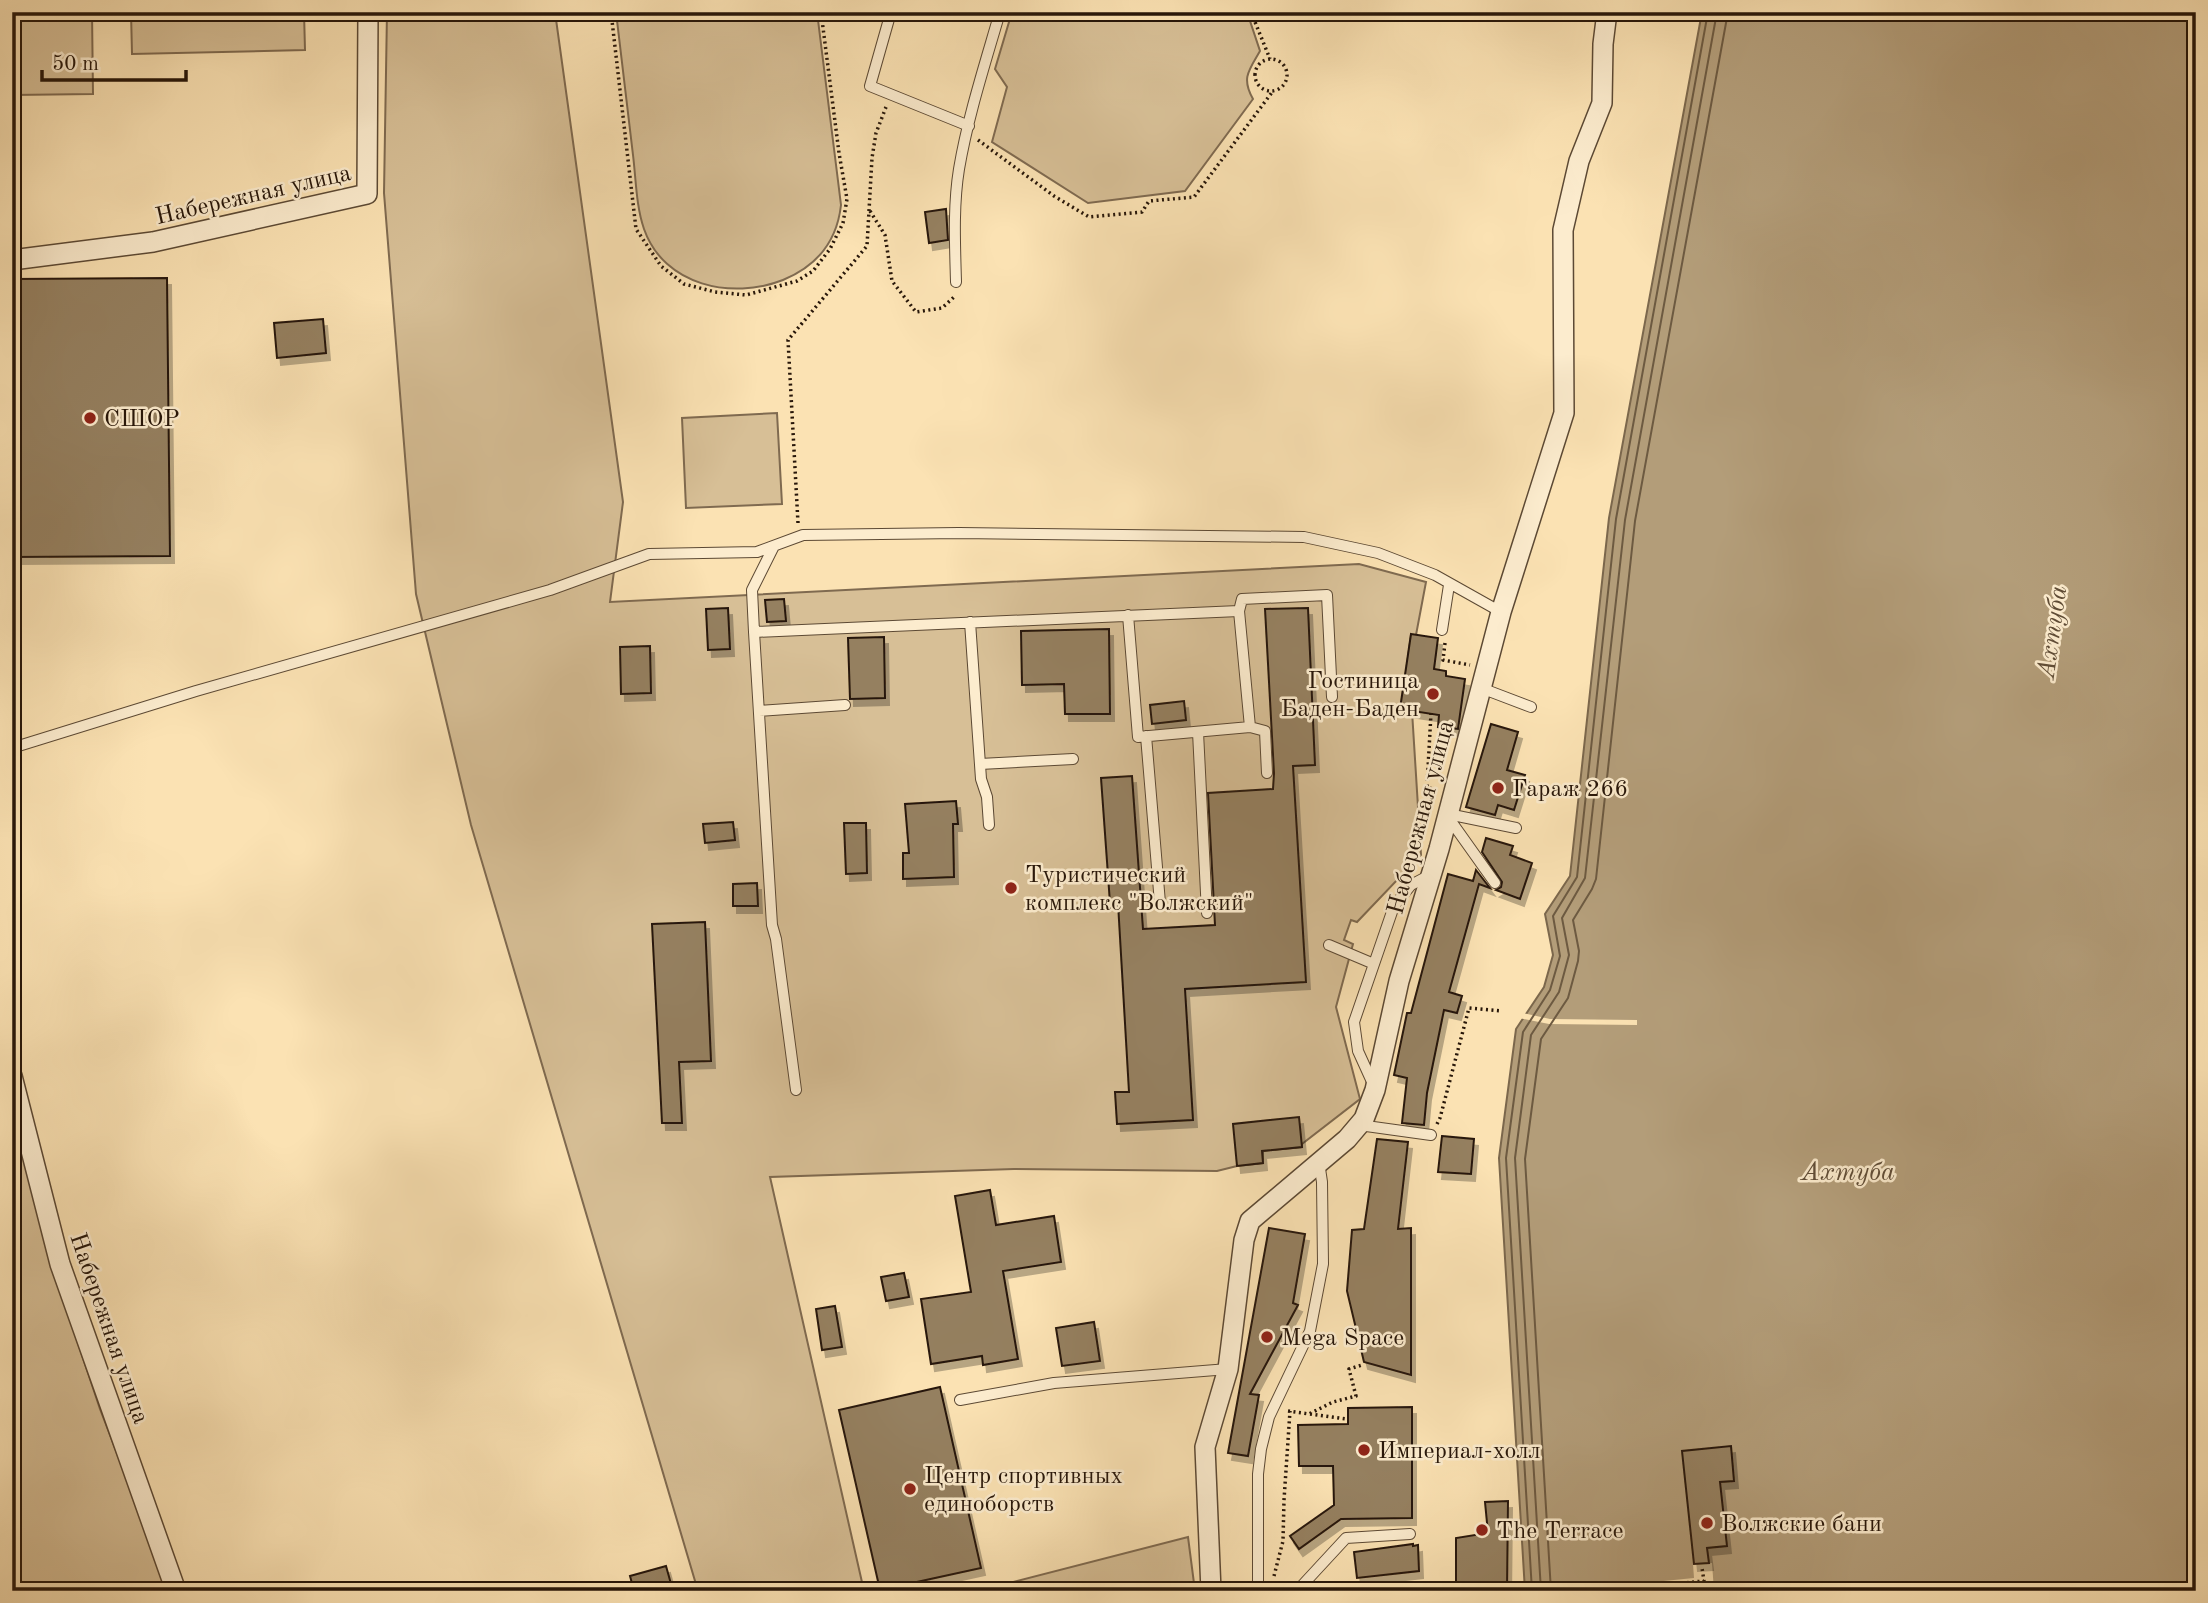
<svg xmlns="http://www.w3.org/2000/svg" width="2208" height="1603" viewBox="0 0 2208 1603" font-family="'Old Standard TT',serif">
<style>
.green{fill:#d7bf96;stroke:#7f6a50;stroke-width:2}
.water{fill:#b39d79;stroke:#7b674c;stroke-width:2}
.pier{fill:#fbe2b3}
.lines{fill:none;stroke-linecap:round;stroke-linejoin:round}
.shore{stroke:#6d5a41;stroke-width:2}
.building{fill:#958061;stroke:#271609;stroke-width:2;filter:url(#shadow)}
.lane-casing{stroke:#5c4934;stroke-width:12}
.street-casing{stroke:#5c4934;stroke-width:22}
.path{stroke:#271609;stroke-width:3.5;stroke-dasharray:2 3.5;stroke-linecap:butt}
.lane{stroke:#fcecce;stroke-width:10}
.street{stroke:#fcecce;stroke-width:19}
.poi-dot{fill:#8f2418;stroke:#fcecce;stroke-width:2.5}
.labels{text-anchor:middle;stroke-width:5;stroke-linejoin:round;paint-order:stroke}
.street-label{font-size:24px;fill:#271609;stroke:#fcecce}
.poi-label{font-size:24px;fill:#271609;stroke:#fcecce;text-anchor:start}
.water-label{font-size:26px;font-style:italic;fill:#5f4c36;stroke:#fcecce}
</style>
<defs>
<filter id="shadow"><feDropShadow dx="4" dy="7" stdDeviation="0" flood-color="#0004"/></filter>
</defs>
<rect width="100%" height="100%" fill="#fbe2b3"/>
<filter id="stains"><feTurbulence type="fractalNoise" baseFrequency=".00286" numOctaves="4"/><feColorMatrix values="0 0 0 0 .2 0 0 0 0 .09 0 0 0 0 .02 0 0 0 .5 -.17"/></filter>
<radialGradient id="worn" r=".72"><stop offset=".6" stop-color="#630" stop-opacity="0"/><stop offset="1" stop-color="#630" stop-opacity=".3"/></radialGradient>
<path class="green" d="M12 12H92L93 94 12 95Z
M131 12H304L305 50 132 54Z
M387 12H555L623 502 610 602 1359 564 1426 582 1416 635H1411L1401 709 1412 711 1421 855 1357 922 1351 920 1344 940 1353 944 1336 1007 1360 1099 1302 1144V1147L1263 1151V1163L1237 1166 1217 1171 1014 1169 770 1177 864 1591H698L471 825 416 594 384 193Z
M616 12H817L841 205C837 241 817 266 783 280 732 300 664 286 644 229 636 206 636 179 633 155 627 108 622 60 616 12Z
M1012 12H1247L1260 51C1249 70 1241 78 1253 99L1185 191 1088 203 992 142 1007 87 995 69Z
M777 413 782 504 686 508 682 418Z
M12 1110 69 1316 100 1409 170 1591H12Z
M1188 1537 1195 1591H978Z"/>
<path class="water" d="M1702 12H2196V1591H1525L1499 1158 1516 1029 1544 987 1553 955 1545 914 1570 876 1609 518Z"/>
<path class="pier" d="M1523 1013 1550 1019 1637 1020V1025L1549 1024 1519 1018Z
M1712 1563 1714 1591H1698L1697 1586 1650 1591H1562L1694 1578 1693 1564Z"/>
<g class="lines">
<path class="shore" d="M1532 1591 1506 1158 1523 1032 1550 990 1560 956 1553 916 1577 877 1616 519 1708 12
M1541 1591 1515 1158 1531 1035 1559 992 1569 955 1562 918 1585 878 1625 520 1717 12
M1551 1591 1525 1159 1541 1039 1568 998 1578 961 1579 951 1573 920 1592 889 1596 879 1635 521 1728 12"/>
</g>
<path class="building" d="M946 209 948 240 929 243 925 212Z
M167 278 170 556 12 557V279Z
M323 319 326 353 277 358 274 323Z
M784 599 786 621 767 622 765 600Z
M728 608 730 649 708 650 706 609Z
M1308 608 1315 765 1293 766 1306 982 1185 989 1193 1120 1117 1124 1115 1092H1129L1118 903H1110L1101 778 1132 776 1143 929 1215 925 1208 793 1273 789 1274 773 1265 609Z
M1109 629 1110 714H1065L1064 684 1022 685 1021 631Z
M1411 634 1438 638 1434 669 1446 671V676L1465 679 1458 729 1438 727 1439 715 1400 709Z
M884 637 885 698 850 699 848 638Z
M650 646 651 693 621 694 620 647Z
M1184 701 1186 720 1152 724 1150 705Z
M1491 724 1518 732 1507 770 1525 775 1514 810 1498 805 1495 815 1466 807Z
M956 801 958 824H953L954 877 903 879V853H909L905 804Z
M733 822 735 840 705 843 703 824Z
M844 823H866L867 873 846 874Z
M1486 838 1513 846 1510 855 1532 863 1520 899 1496 890 1501 887 1502 882 1482 852Z
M1476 870 1490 888 1479 884 1449 992 1462 996 1457 1013 1444 1010 1427 1093 1424 1125 1402 1123 1407 1078 1394 1075 1407 1013H1411L1448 874 1473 881Z
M757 883 758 906H733V884Z
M705 922 711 1061 679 1062 682 1123H662L652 924Z
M1299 1117 1302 1147 1262 1151 1263 1163 1237 1166 1233 1124Z
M1442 1136 1474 1139 1471 1174 1438 1172Z
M1377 1139 1408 1142 1398 1229 1411 1228V1375L1364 1362 1347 1291 1352 1230 1364 1229Z
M990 1190 996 1225 1054 1216 1061 1262 1003 1271 1018 1359 983 1365 982 1356 931 1364 921 1299 971 1292 955 1196Z
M1269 1228 1305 1234 1293 1303 1298 1305 1250 1394 1259 1395 1248 1456 1228 1453Z
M904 1273 909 1297 886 1301 881 1277Z
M835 1306 842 1347 822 1350 816 1309Z
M1094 1322 1100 1361 1062 1366 1056 1328Z
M940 1387 981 1568 880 1590 839 1410Z
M1412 1407V1518L1341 1519 1299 1549 1290 1536 1334 1505 1333 1466H1299L1298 1425 1348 1424V1408Z
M1731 1446 1734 1481 1720 1482 1727 1546 1707 1548 1709 1563 1694 1564 1682 1451Z
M1508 1501 1507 1591H1456V1538L1488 1533 1485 1502Z
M1413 1544V1546L1418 1545 1419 1571 1357 1578 1354 1552Z
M666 1566 673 1591H634L630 1576Z"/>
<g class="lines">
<g class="lane-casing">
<path id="lane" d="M891 12 870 86 969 126
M956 282C955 245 953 206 959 169 968 116 985 64 1000 12
M774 546 752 590 754 632 1239 611 1250 727 1265 731 1267 773
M1239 611 1242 599 1327 595 1332 697
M1128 615 1138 737 1250 727
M970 622 981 779 987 797 989 825
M1442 630 1449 585
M754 632 772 925 776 939 796 1090
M1481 688 1531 707
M759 711 845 705
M1198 732 1207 913
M1146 736 1160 903
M12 748 196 691 550 590 649 554 757 552 803 535 959 533 1304 537 1378 553 1435 575 1501 612
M980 764 1073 759
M1448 814 1516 828
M1448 817 1495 883
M1329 945 1374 964
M1373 1084 1358 1051 1354 1022 1394 906 1411 885 1430 875
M1359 1125 1431 1135
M960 1400 1054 1383 1228 1369
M1258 1591V1474L1261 1449 1269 1417 1310 1331 1323 1264 1322 1182 1319 1162
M1297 1591 1346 1538 1410 1534"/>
</g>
<g class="street-casing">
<path id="street" d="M12 260 153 242 367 194 368 12
M12 1076 60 1264 176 1591
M1211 1591 1205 1447 1228 1369 1244 1240 1250 1221 1347 1139 1364 1119 1375 1090 1399 981 1439 849 1501 612 1564 413 1563 230 1579 161 1602 103 1603 44 1607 12"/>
</g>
<path class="path" d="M611 12 636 229 661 266 684 284 715 292 746 295 797 281 813 271 830 249 843 223 847 199 839 153 821 12
M1251 12 1270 59
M1255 75a16 16 0 1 1 32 0a16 16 0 1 1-32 0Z
M978 140 1054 196 1089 217 1142 212 1149 201 1194 197 1273 91
M870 211 885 235 892 281 916 312 942 308 954 297
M798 523 788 340 867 246 872 158 876 133 886 107
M1445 643 1443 660 1470 665
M1431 713 1427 787 1435 790
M1437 1124 1440 1118 1469 1008 1501 1011
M1288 1411 1309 1414 1333 1402 1356 1396 1349 1369 1362 1365
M1310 1414 1346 1419
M1274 1576 1283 1541 1284 1500 1290 1411
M1599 1591 1704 1581 1702 1568"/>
<use href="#lane" class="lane"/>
<use href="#street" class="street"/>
</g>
<g class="poi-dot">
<circle cx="90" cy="418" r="7"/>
<circle cx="1433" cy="694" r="7"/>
<circle cx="1498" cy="788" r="7"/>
<circle cx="1011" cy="888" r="7"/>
<circle cx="1267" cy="1337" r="7"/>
<circle cx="1364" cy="1450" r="7"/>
<circle cx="910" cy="1489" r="7"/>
<circle cx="1707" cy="1523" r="7"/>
<circle cx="1482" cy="1530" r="7"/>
</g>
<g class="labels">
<g class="street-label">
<text transform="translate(253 194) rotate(-13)" y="8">Набережная улица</text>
<text transform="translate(1420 817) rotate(-75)" y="8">Набережная улица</text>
<text transform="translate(110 1328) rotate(71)" y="8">Набережная улица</text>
</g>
<g class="poi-label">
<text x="104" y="426">СШОР</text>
<text x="1419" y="688" text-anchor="end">Гостиница<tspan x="1419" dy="28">Баден-Баден</tspan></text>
<text x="1512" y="796">Гараж 266</text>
<text x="1025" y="882">Туристический<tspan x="1025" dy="28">комплекс "Волжский"</tspan></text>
<text x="1281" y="1345">Mega Space</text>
<text x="1378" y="1458">Империал-холл</text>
<text x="924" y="1483">Центр спортивных<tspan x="924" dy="28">единоборств</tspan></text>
<text x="1721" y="1531">Волжские бани</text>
<text x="1496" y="1538">The Terrace</text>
</g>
<g class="water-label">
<text transform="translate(2051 632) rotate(-82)" y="9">Ахтуба</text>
<text x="1848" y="1180">Ахтуба</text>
</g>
</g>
<rect width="2208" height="1603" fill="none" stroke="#fbe2b3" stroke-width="42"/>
<rect x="14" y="14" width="2180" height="1575" fill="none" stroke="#271609" stroke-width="3.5"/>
<rect x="21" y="21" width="2166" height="1561" fill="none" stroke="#271609" stroke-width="2"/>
<path d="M42 70v10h144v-10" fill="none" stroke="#271609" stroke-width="3.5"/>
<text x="52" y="70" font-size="21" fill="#271609" stroke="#fcecce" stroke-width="5" paint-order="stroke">50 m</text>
<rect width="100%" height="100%" filter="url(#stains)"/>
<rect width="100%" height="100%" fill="url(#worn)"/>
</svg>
